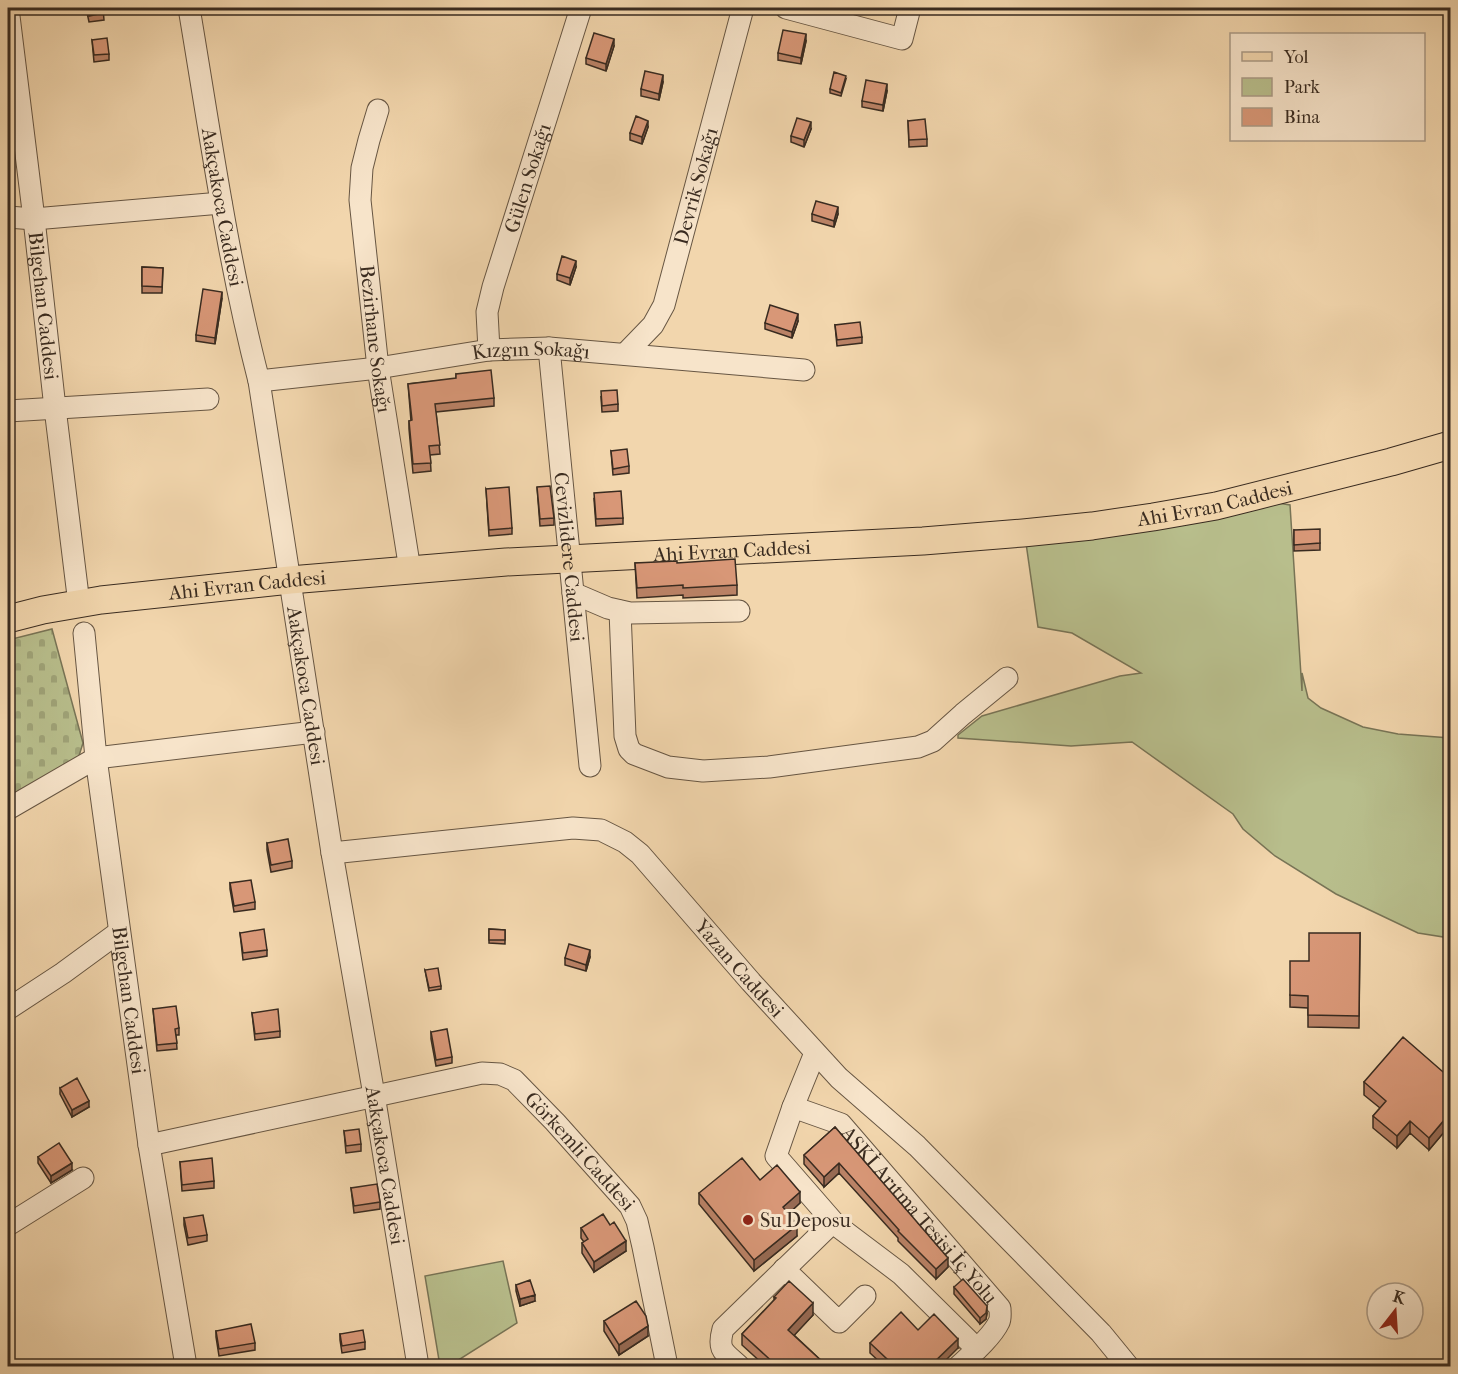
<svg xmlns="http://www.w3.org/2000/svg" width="1458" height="1374" viewBox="0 0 1458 1374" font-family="'IM FELL French Canon',serif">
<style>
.green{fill:#b8be8c;stroke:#787456;stroke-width:1.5}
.cemetery{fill:url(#cemetery-stones);stroke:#787456;stroke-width:1.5}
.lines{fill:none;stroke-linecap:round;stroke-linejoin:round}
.minor-casing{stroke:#675643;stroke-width:23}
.major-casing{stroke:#392b20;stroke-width:29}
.minor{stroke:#f7e4ca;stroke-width:21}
.major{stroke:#f2d6ad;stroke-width:27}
.wall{fill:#ba8266;stroke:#392b20;stroke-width:1.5}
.shaded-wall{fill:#976a53;stroke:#392b20;stroke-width:1.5}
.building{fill:#d89777;stroke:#392b20;stroke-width:1.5}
.poi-dot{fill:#8f2418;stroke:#f7e4ca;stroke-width:2}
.labels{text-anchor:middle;stroke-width:6;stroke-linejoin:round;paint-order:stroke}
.street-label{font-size:20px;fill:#392b20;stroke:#f7e4ca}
.poi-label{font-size:20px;fill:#392b20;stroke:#f7e4ca;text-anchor:start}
</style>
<defs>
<pattern id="cemetery-stones" width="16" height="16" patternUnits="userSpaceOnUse" patternTransform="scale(1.5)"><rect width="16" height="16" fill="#b8be8c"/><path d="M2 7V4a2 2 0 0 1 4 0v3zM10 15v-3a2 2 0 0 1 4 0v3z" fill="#9fa378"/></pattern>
</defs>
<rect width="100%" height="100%" fill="#f2d6ad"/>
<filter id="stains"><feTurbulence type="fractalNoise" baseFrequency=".00333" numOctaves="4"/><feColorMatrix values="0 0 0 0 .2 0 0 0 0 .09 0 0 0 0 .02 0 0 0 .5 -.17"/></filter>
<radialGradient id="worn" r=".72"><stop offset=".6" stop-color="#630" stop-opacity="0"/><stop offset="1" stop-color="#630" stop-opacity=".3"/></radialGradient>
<path class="green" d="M1278 503 1290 505 1302 691V673L1308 698 1321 708 1363 727 1398 734 1450 738V938L1418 933 1336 894 1275 856 1243 829 1233 814 1132 742 1071 746 958 738V735L982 716 1120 676 1141 673 1072 633 1038 627 1026 543Z
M503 1261 517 1323 449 1366H440L425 1276Z"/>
<path class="cemetery" d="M52 629 83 743 78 759 8 799V640Z"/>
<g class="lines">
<g class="minor-casing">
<g id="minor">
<path id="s1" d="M8 8 34 219 55 408 79 604"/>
<path id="s2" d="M189 8C210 132 227 258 259 381L332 853 374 1095 418 1366"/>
<path d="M786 8 902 39 910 8"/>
<path id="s3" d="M378 110 369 140 362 168 360 200 378 368 410 570"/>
<path d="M8 217 34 219 221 203"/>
<path id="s4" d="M549 348 590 766"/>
<path id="s5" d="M489 350 487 312 493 287 581 8"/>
<path id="s6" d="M625 354 653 325 664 305 743 8"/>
<path id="s7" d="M259 381 378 368 489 350 549 348 804 370"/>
<path d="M8 411 208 399"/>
<path d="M573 593 608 608 630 613 739 611"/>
<path d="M620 611 625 736 629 749 634 754 668 767 703 771 769 767 918 747 933 741 963 714 1007 678"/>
<path id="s8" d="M84 633 96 758 149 1145 186 1366"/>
<path d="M8 809 96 758 314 732"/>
<path id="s9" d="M332 853 573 828 601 830 625 842 640 854 751 982 839 1078 917 1146 1101 1333 1128 1366"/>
<path d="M8 1009 63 973 119 932"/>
<path d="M815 1053 793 1107 776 1156 836 1225 901 1274 977 1349"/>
<path id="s10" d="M793 1107 841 1124 1000 1308C1000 1313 1001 1318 999 1322 992 1337 971 1355 959 1366"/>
<path id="s11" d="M149 1145 482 1073 500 1074 514 1080 555 1122 630 1206 637 1221 643 1247 667 1366"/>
<path d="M8 1225 83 1178"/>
<path d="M784 1269 839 1322 865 1296"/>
<path d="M739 1366C724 1352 717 1351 723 1329L833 1222"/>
</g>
</g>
<g class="major-casing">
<g id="major">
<path id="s12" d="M8 619 43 610 101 600 290 580 506 562 923 541 1023 533 1092 526 1153 517 1216 506 1391 462 1450 445"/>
</g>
</g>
<use href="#minor" class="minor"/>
<use href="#major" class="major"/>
</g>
<path class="wall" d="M86 8H103L104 20 89 22Z
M92 40 109 54V60L94 62Z
M806 41 801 64 778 60V53Z
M614 46 606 71 586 64V58Z
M846 79 841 96 830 93V89Z
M663 82 659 100 641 96V89Z
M887 91 883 111 862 107V101Z
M908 121 927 139V146L909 147Z
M648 127 642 144 630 140V133Z
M811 129 804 147 791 142V136Z
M812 214H838L834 227 812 221Z
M142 267 163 268 162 293H142Z
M576 267 570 285 557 280V274Z
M222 298 215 344 196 341V335Z
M798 321 792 338 765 329V323Z
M835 325 862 337V343L837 346Z
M456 374 494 398V406L436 412 440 454 430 455 431 471 413 473 409 429V421H411L408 384 456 379Z
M601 397 618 404V411L602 412Z
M611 451 629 466V473L613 475Z
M537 487 554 518V525L540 526Z
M486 489 512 528V534L489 536Z
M594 499 623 518V524L596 526Z
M1294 530 1320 543V550L1294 551Z
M635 563H677L737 585V595L683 598V595L637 598Z
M267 843 292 861V868L271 872 267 850Z
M230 883 255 902V909L234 912 230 889Z
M489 929 505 930V944L489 943Z
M240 933 267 950V956L243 960Z
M1360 933 1359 1028 1308 1027V1008L1290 1007V995L1309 961Z
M590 957 586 971 565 965V958Z
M425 970 441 986V989L429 991Z
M153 1009 179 1028V1035H176L177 1049 157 1051Z
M252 1013 280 1031V1037L255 1040Z
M431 1032 452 1057V1063L436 1066 431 1039Z
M1450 1078V1125L1429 1150 1410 1133 1397 1148 1373 1128V1116L1380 1108 1364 1095V1082Z
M60 1088 89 1107 72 1117 60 1094Z
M835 1127 948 1267 936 1279 898 1241V1238L839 1173 824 1187 804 1164V1155Z
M344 1131 361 1144V1151L346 1153Z
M38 1157 72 1170 51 1183 38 1163Z
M180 1162 214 1181V1188L182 1191Z
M760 1180 800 1203 788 1214 797 1236 754 1271 699 1204V1193Z
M351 1188 380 1202V1209L354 1213Z
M184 1218 207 1235V1241L188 1245 184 1225Z
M610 1225 626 1251 594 1272 582 1253V1243L584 1242 581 1238V1228Z
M516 1285 535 1301 520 1306 516 1291Z
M954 1287 987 1313 986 1319 980 1324 954 1294Z
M774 1297 813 1315 794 1335 827 1366H765L742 1345V1334L774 1300Z
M604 1321 648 1336 619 1355 604 1331Z
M918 1330 958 1348 882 1364 870 1353V1343Z
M216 1331 255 1343V1350L219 1356 216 1337Z
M340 1334 365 1342V1349L342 1353 340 1340Z"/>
<path class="shaded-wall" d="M806 34V41L801 64V58Z
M614 39V46L606 71V64Z
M663 75V82L659 100V94Z
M887 84V91L883 111V105Z
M648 121V127L642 144V137Z
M811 122V129L804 147V140Z
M838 207V214L834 227V221Z
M576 261V267L570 285V278Z
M222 292V298L215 344V338Z
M798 314V321L792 338V332Z
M590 950V957L586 971V965Z
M89 1101V1107L72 1117V1110Z
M1450 1113V1125L1429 1150V1138Z
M1410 1121V1133L1397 1148V1136Z
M72 1163V1170L51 1183V1176Z
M839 1163V1173L824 1187V1177Z
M800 1192V1203L783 1219V1207Z
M797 1225V1236L754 1271V1260Z
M626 1241V1251L594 1272V1262Z
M948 1258V1267L936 1279V1269Z
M535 1295V1301L520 1306V1299Z
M813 1303V1315L788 1342V1330Z
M987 1306V1313L986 1319 980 1324V1318Z
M648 1326V1336L619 1355V1345Z
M958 1339V1348L940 1366H930Z"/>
<path class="building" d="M87 8H103L104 13 89 16Z
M783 30 806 34 801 58 778 53Z
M594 33 614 39 606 64 586 58Z
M107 38 109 54 94 55 92 40Z
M645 71 663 75 659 94 641 89Z
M834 72 846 76 841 93 830 89Z
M866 80 887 84 883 105 862 101Z
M636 116 648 121 642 137 630 133Z
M797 118 811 122 804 140 791 136Z
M925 119 927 139 909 140 908 121Z
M816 201 838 207 834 221 812 214Z
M562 256 576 261 570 278 557 274Z
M142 267 163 268 162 287 142 286Z
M203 289 222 292 215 338 196 335Z
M770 305 798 314 792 332 765 323Z
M860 322 862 337 837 340 835 325Z
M491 370 494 398 435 404 440 445 429 446 431 463 413 464 409 421 412 420 408 384 456 378V374Z
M617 390 618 404 602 406 601 391Z
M627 449 629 466 613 469 611 451Z
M550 486 554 518 540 519 537 487Z
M509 487 512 528 489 530 486 489Z
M621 491 623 518 596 519 594 493Z
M1320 529V543L1294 545V530Z
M735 559 737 585 683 588V585L637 588 635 563 677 561V563Z
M288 839 292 861 271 865 267 843Z
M251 880 255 902 234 906 230 883Z
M264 929 267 950 243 953 240 933Z
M489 929 505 930V940H489Z
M1309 933H1360L1359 1016 1308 1015V996L1290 995V961H1309Z
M569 944 590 950 586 965 565 958Z
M438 968 441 986 429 988 425 970Z
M176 1006 179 1028 175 1029 177 1043 157 1045 153 1009Z
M278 1009 280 1031 255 1034 252 1013Z
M447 1029 452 1057 436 1060 431 1032Z
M1403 1037 1450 1078V1113L1429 1138 1410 1121 1397 1136 1373 1116 1386 1101 1364 1082Z
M77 1078 89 1101 72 1110 60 1088Z
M835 1127 948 1258 936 1269 898 1231 899 1230 839 1163 824 1177 804 1155Z
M359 1129 361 1144 346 1146 344 1131Z
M59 1143 72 1163 51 1176 38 1157Z
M212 1158 214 1181 182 1185 180 1162Z
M742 1158 760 1180 777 1165 800 1192 783 1207 797 1225 754 1260 699 1193Z
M377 1184 380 1202 354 1206 351 1188Z
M603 1214 610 1225 614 1222 626 1241 594 1262 582 1243 588 1239 581 1228Z
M203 1215 207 1235 188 1238 184 1218Z
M963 1279 987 1306 986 1313 980 1318 954 1287Z
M530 1280 535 1295 520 1299 516 1285Z
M789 1281 813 1303 788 1330 827 1366H777L742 1334 776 1298 774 1297Z
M636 1301 646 1316 648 1326 619 1345 604 1321Z
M901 1312 918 1330 934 1314 958 1339 930 1366H879L888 1360 870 1343Z
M251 1324 255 1343 219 1349 216 1331Z
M363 1330 365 1342 342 1346 340 1334Z"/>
<circle class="poi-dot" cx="748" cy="1220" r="6"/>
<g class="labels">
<g class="street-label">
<text dy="7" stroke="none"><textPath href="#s5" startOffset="178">Gülen Sokağı</textPath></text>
<text dy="7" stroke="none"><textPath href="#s6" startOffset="186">Devrik Sokağı</textPath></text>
<text dy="7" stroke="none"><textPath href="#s2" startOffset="202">Aakçakoca Caddesi</textPath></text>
<text dy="7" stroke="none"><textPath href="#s1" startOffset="300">Bilgehan Caddesi</textPath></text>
<text dy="7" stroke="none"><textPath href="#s3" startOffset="232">Bezirhane Sokağı</textPath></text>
<text dy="7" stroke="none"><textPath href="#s7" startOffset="274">Kızgın Sokağı</textPath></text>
<text dy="7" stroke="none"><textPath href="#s12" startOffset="1214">Ahi Evran Caddesi</textPath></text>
<text dy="7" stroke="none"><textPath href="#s12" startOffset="728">Ahi Evran Caddesi</textPath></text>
<text dy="7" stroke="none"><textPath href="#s4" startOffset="210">Cevizlidere Caddesi</textPath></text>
<text dy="7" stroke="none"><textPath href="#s12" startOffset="242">Ahi Evran Caddesi</textPath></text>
<text dy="7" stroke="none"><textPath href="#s2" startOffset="688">Aakçakoca Caddesi</textPath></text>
<text dy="7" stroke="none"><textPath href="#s9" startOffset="468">Yazan Caddesi</textPath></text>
<text dy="7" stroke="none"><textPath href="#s8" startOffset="370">Bilgehan Caddesi</textPath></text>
<text dy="7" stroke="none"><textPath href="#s11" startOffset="471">Görkemli Caddesi</textPath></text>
<text dy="7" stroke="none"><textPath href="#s2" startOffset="1174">Aakçakoca Caddesi</textPath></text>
<text dy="7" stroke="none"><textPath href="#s10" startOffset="171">ASKİ Arıtma Tesisi İç Yolu</textPath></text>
</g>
<g class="poi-label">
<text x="760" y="1227">Su Deposu</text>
</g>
</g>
<rect width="1458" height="1374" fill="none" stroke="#f2d6ad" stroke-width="30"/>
<rect x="9" y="9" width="1440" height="1356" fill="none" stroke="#392b20" stroke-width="3"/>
<rect x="15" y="15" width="1428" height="1344" fill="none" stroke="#392b20" stroke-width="1.5"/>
<rect x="1230" y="33" width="195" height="108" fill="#f7e4ca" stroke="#ab9a86" stroke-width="1.5"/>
<rect x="1242" y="52" width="30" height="9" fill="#f2d6ad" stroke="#ab9a86" stroke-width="1.5"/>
<text x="1284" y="63" font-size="18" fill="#392b20">Yol</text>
<rect x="1242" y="78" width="30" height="18" fill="#b8be8c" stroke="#ab9a86" stroke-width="1.5"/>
<text x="1284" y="93" font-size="18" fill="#392b20">Park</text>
<rect x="1242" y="108" width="30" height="18" fill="#d89777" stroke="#ab9a86" stroke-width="1.5"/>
<text x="1284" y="123" font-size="18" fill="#392b20">Bina</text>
<g transform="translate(1395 1311) rotate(17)"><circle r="28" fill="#f7e4ca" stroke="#ab9a86" stroke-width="1.5"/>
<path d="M0-4.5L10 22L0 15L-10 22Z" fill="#8f2418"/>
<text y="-9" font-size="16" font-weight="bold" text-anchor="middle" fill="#392b20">K</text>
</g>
<rect width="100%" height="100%" filter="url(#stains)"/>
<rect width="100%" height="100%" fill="url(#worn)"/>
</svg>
